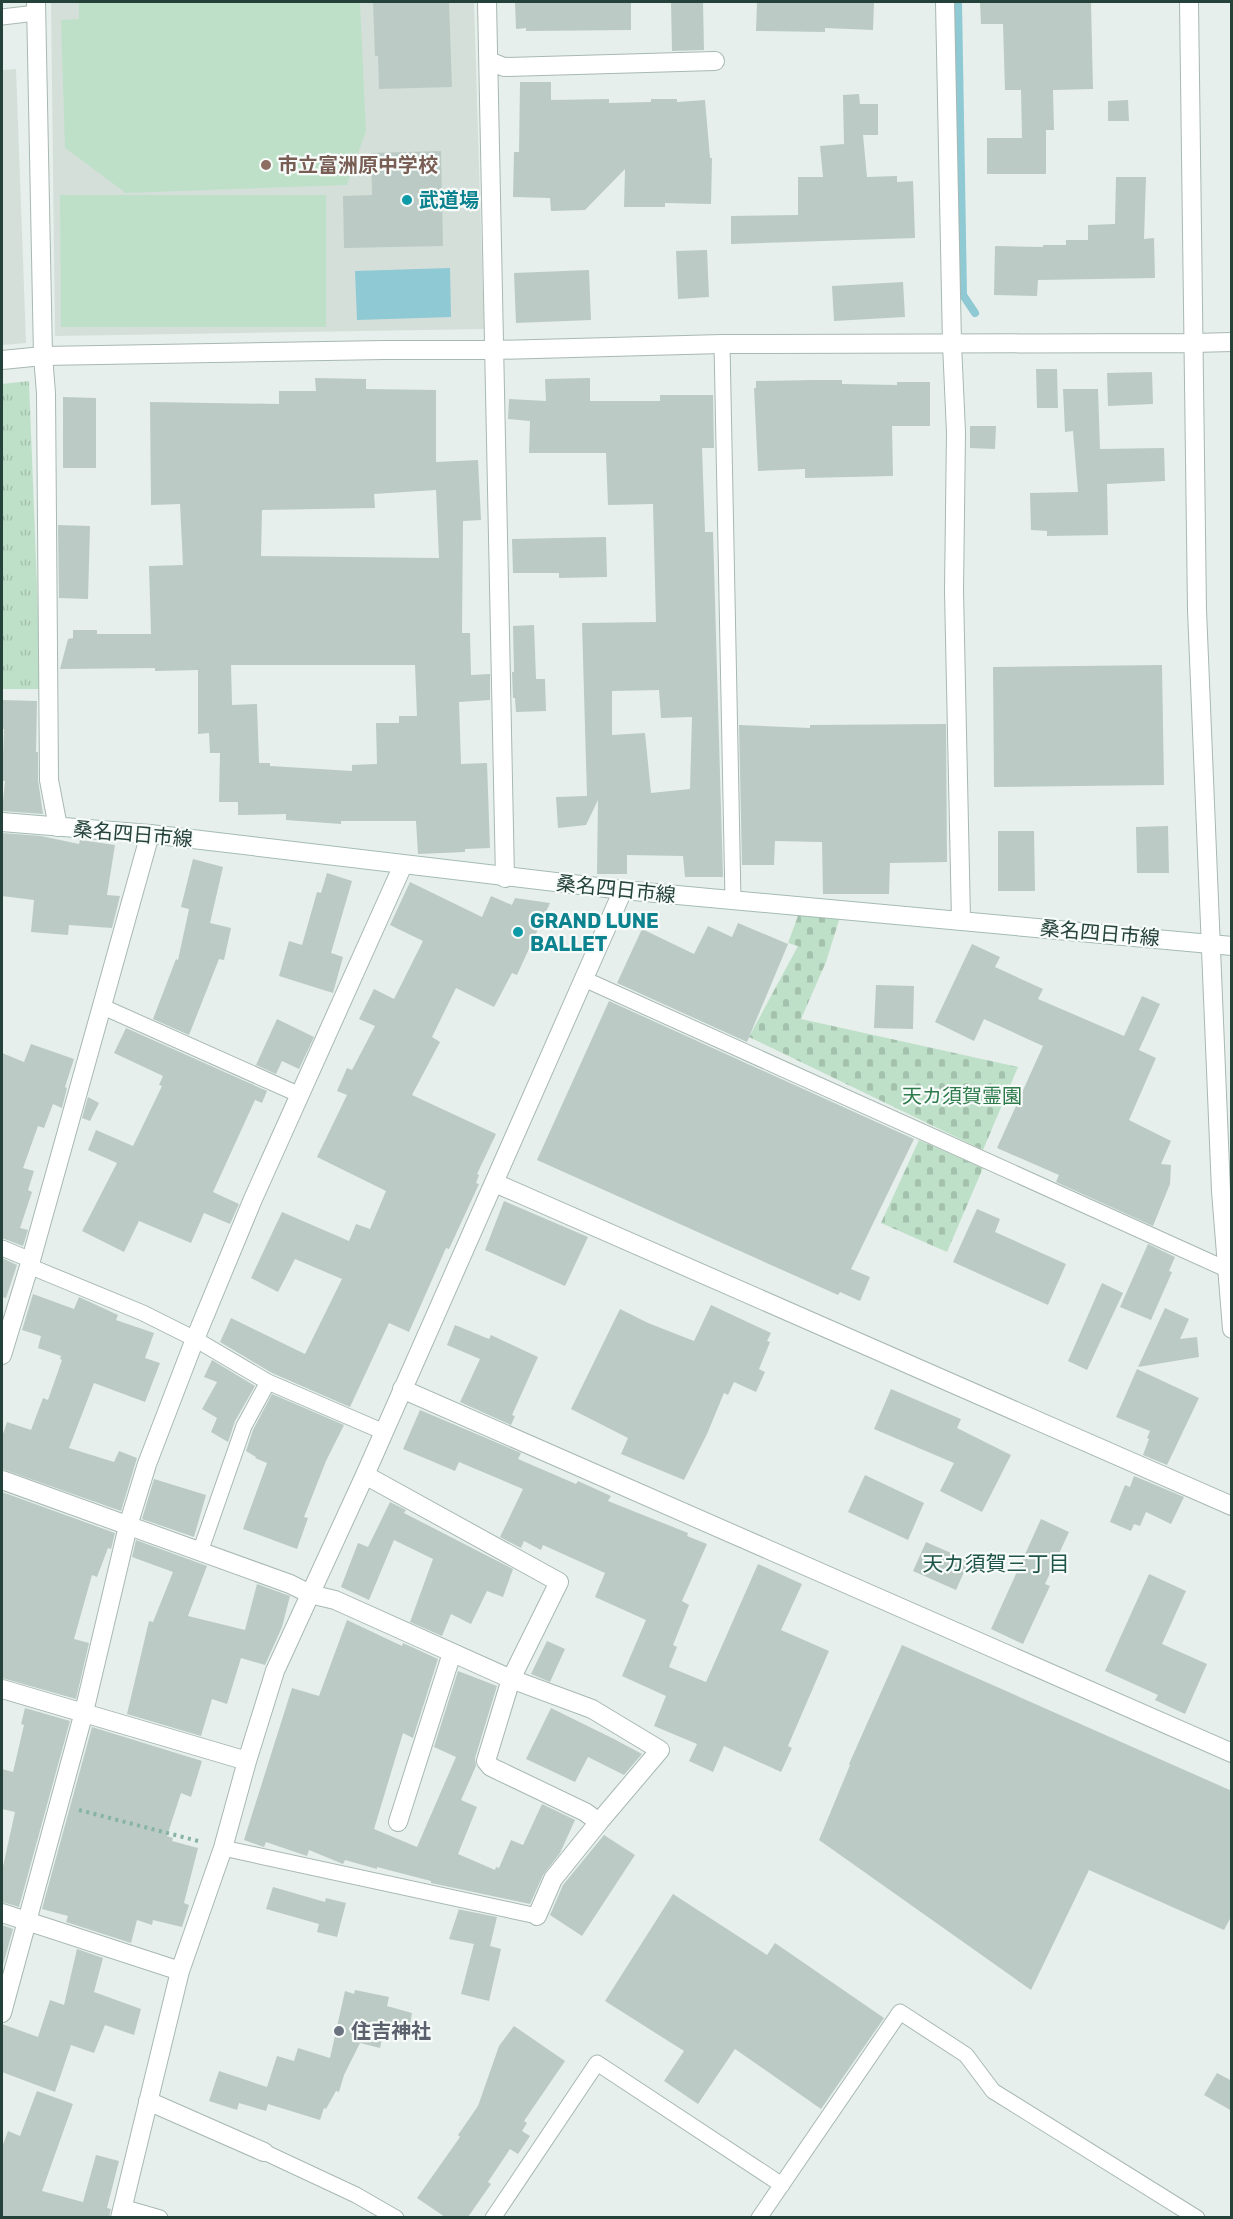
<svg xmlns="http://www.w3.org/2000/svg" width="1233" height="2219" viewBox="0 0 1233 2219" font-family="Rubik,'Noto Sans JP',sans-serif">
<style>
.built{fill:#d4dfda}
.grass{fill:url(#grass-tufts)}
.cemetery{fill:url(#cemetery-stones)}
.garden{fill:#bfe0c8}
.water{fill:#8ec9d4}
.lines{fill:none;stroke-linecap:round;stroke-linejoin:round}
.stream{stroke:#8ec9d4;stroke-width:8}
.building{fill:#bbcac4;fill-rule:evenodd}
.service-casing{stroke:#a8b8b2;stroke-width:17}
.minor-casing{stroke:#a8b8b2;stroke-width:20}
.tertiary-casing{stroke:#a8b8b2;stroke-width:20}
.secondary-casing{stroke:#a4bbb3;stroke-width:20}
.path{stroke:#86b3a5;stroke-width:4;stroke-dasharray:3 4.5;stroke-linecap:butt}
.service{stroke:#fff;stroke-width:15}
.minor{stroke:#fff;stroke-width:18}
.tertiary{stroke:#fff;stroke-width:18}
.secondary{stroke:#fff;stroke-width:18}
.education-dot{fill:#8d6e63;stroke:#f7fbf9;stroke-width:2}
.culture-dot{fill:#0f9aa8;stroke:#f7fbf9;stroke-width:2}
.worship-dot{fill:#6b7280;stroke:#f7fbf9;stroke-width:2}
.labels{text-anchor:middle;stroke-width:4.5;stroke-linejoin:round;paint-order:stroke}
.education-label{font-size:20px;font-weight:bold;fill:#785e54;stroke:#f7fbf9;text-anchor:start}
.culture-label{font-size:20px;font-weight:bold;fill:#0d838f;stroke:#f7fbf9;text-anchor:start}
.street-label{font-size:20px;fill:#24423a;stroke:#f7fbf9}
.park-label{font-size:20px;fill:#2d7a4b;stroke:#f7fbf9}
.worship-label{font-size:20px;font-weight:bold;fill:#5b616d;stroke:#f7fbf9;text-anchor:start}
.neighbourhood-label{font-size:21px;fill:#1f5548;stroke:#f7fbf9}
</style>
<defs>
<pattern id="grass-tufts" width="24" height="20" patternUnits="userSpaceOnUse" patternTransform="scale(1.5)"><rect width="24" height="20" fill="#bfe0c8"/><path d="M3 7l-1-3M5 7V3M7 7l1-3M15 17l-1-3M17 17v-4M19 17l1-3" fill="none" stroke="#a4c1ad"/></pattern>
<pattern id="cemetery-stones" width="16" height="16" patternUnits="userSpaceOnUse" patternTransform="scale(1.5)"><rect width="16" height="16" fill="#bfe0c8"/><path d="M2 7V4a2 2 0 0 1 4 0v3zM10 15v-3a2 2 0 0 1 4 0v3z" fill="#a4c1ad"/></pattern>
</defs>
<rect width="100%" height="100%" fill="#e6efeb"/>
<path class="built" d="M51 2H474L484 329 55 336Z
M16 69 26 343 2 345V70Z"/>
<path class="grass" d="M29 381 41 689H2V384Z"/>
<path class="cemetery" d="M799 913 840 917 826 962 801 1019 1018 1067 983 1150 749 1037 798 946 788 943Z
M919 1140 983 1168 947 1252 881 1223Z"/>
<path class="garden" d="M79 2H360L366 131 347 185 126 193 65 148 61 20 79 19Z
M60 195H326V327H61Z"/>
<path class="water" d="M450 268 451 317 357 320 355 271Z"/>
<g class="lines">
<path class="stream" d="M958 2 963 295 975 313"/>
</g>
<path class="building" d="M373 2H449L452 87 379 89 378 56H375Z
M515 2H631V30L526 31V28L516 29Z
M671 2H703L704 50 672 51Z
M757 2H874L873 30 825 28V32L756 31Z
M980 2H1091L1093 89 1053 90 1054 130H1046V174H987V138H1022L1021 90H1005L1003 24H981Z
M520 82H551V100L609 99V103L651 102V99H677V102L705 100 710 158H712L711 204 665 203V207H624L625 169 585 210 551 211 550 198 513 197 514 152H519Z
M859 94 860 104H878V135H863L867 177 897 176V182L913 181 915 238 731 244V216L798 215V177H823L820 146 844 144 843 95Z
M1128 100 1129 121H1108V101Z
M441 151 443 246 344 248 343 196 372 195 371 153Z
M1116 177H1146L1144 239 1154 238 1155 278 1038 280 1037 296 994 295 995 246 1043 247V245H1066V240H1088V225L1115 224Z
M707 250 709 297 678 299 676 251Z
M589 270 591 320 516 323 514 273Z
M903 282 905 317 834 321 832 286Z
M1036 369H1057L1058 408H1037Z
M1152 372 1153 404 1108 406 1107 373Z
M315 378 366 379V389L436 390V462L478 460 481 520 463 521 462 633H470L471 675 490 674V700L459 702 461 764 487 763 490 848 465 849V852L418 854 416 821H341V824L286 820V814L238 815V802H219L220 753H210L209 733 198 734V670L155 671V668L60 669 68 639 73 638V630H97V634H151L149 566 183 565 180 504 151 505 150 402 279 404V391H316ZM436 490 439 558 261 556 262 510 375 508 374 494ZM231 665H415L417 716H399V723H376L377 764 352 765V771L270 766V763H259L257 704 232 705Z
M590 378V401H660V395H713L714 448H702L705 532H713L723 877H685L683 856 627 855V874H597L598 800 586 825 558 828 556 797 587 796 582 623 656 622 653 504 608 505 606 453H529L530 421 508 419 509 399 546 401 545 379ZM659 690 661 718 692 717 690 789 651 793 645 733 612 735V691Z
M814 380H842V384L897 385V382H930V426H892L893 476 805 478V469L758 471 754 388H756V381Z
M1063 389H1098L1100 449 1164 448 1165 481 1107 484 1108 535 1047 536V531L1031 530 1030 493 1078 492 1073 431 1065 432Z
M63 397 96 398V468H63Z
M970 426H996L995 449 970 448Z
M58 525 90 526 88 599 59 598Z
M606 537 607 577 559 578V573H513L512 539Z
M534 625 536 679H545L546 711 516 712 515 698H513L512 672H514L513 626Z
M1162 665 1164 785 994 787 993 667Z
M2 700 37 701 36 752H38V780L43 814 2 811 5 781H2L4 729H2Z
M946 724 947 862 890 863 889 894H823L822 842 775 841 774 865H742L739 725 810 728V725Z
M1168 826 1169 873H1137L1136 827Z
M998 831H1034L1035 891H998Z
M2 833 41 836 79 844 80 840 115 845 107 895 120 896 112 928 69 925 68 935 31 932 34 900 2 896Z
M193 859 223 867 210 923 231 928 224 960 219 959 189 1035 153 1019 176 959 178 960 189 909 181 907Z
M327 873 352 881 331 953 343 957 333 993 279 976 289 941 302 945 317 892 321 893Z
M410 882 482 917 491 896 512 905 515 898 550 903 517 975 512 973 494 1007 456 988 432 1037 440 1042 412 1095 496 1134 477 1174 479 1175 476 1183 479 1184 449 1249 446 1248 409 1332 389 1323 350 1407 272 1373 220 1342 231 1318 305 1354 342 1279 295 1259 278 1292 251 1278 282 1212 349 1241 356 1224 370 1229 386 1191 317 1157 347 1095 337 1091 347 1068 352 1070 375 1026 359 1019 374 989 394 999 423 941 390 925Z
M738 923 788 944 747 1042 617 983 642 929 694 954 708 926 732 937Z
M972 944 1000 957 995 967 1043 989 1038 999 1124 1036 1142 996 1160 1004 1139 1050 1156 1058 1129 1120 1171 1141 1161 1164 1171 1165 1170 1184 1153 1226 1056 1182 1059 1175 997 1148 1043 1046 984 1019 974 1041 935 1022Z
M876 985 914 986 913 1029 874 1028Z
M609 1001 914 1139 851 1269 870 1277 860 1301 840 1292 838 1295 537 1160Z
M277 1019 314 1037 299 1069 282 1061 276 1074 256 1065Z
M126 1028 267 1091 262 1103 255 1100 213 1192 239 1204 230 1224 204 1213 191 1243 139 1221 124 1252 82 1231 117 1163 88 1150 96 1130 133 1146 162 1086 159 1085 163 1076 114 1053Z
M31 1044 74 1059 65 1087 67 1088 62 1108 53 1104 44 1128 38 1126 23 1168 34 1171 28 1190 32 1192 20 1228 28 1230 23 1246 2 1238V1053L24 1062Z
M88 1097 99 1103 90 1121 82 1118Z
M504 1201 588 1237 565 1286 485 1250Z
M977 1209 1000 1219 995 1232 1066 1264 1048 1305 953 1262Z
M1148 1244 1175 1257 1169 1271 1172 1272 1151 1320 1120 1307Z
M2 1258 17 1265 6 1298 2 1297Z
M1102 1283 1123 1293 1087 1370 1068 1361Z
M33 1294 74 1309 79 1297 118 1315 116 1320 154 1333 145 1358 160 1363 145 1402 94 1383 69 1448 114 1462 119 1451 137 1458 121 1511 2 1469V1437L7 1422 31 1430 43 1398 48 1400 62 1360 60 1359 61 1356 38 1348 41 1336 22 1330Z
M711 1305 771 1333 767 1341 770 1342 759 1369 765 1372 756 1392 734 1382 728 1395 724 1393 707 1434 684 1480 621 1454 628 1438 571 1409 620 1309 648 1323 694 1341Z
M1165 1308 1189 1319 1180 1339 1197 1337 1199 1357 1138 1367Z
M455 1325 489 1339 491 1335 538 1357 512 1415 515 1416 511 1425 460 1402 480 1359 447 1345Z
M212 1360 255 1386 235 1421 228 1442 211 1432 217 1418 202 1409 217 1382 204 1377Z
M1137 1369 1199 1398 1167 1465 1143 1455 1149 1439 1147 1438 1150 1431 1116 1417Z
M891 1389 961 1419 957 1428 1011 1455 982 1512 940 1491 954 1463 874 1429Z
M272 1394 344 1425 326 1461 304 1517 308 1518 297 1549 243 1529 267 1463 255 1458 256 1457 246 1451 253 1430Z
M420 1410 521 1453 518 1459 576 1484 578 1481 611 1496 608 1501 688 1533 687 1536 707 1544 682 1601 689 1605 673 1645 677 1647 669 1667 706 1682 758 1564 802 1584 781 1630 829 1651 788 1746 792 1748 781 1772 724 1746 713 1772 689 1761 697 1744 654 1726 666 1696 622 1676 646 1620 595 1597 605 1573 543 1545 541 1550 524 1541 521 1548 500 1537 523 1489 459 1462 455 1471 403 1449Z
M865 1475 924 1503 908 1540 848 1512Z
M1134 1476 1184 1497 1171 1524 1146 1512 1140 1526 1134 1524 1131 1531 1110 1522 1125 1485 1130 1487Z
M154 1479 206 1495 194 1537 142 1519Z
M2 1492 115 1533 111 1549 108 1548 97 1577 92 1575 74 1639 89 1643 76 1699 2 1678Z
M390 1502 406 1510 404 1513 513 1569 503 1597 487 1591 471 1624 451 1614 442 1636 410 1622 433 1559 394 1540 369 1600 341 1587 358 1543 368 1547Z
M1041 1519 1069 1532 1045 1584 1050 1586 1023 1644 991 1629Z
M136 1540 207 1566 188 1616 245 1630 257 1584 290 1596 282 1627 265 1665 241 1658 227 1704 212 1699 201 1736 127 1714 149 1621 153 1622 173 1572 132 1557Z
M926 1542 969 1561 956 1590 913 1571Z
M1149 1574 1186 1591 1162 1644 1207 1664 1185 1714 1155 1700 1158 1695 1105 1671Z
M347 1620 402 1646 403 1643 438 1659 413 1738 403 1733 374 1829 417 1847 456 1757 434 1747 458 1671 497 1686 475 1758 476 1766 461 1800 477 1807 458 1854 495 1870 496 1867 499 1868 511 1840 523 1845 542 1804 575 1820 560 1853 543 1875 530 1904 431 1883V1881L377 1867V1869L345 1860 343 1864 309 1850 307 1856 266 1842 264 1847 244 1840 292 1688 319 1696Z
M547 1641 565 1649 550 1682 531 1674Z
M902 1645 1232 1791V1915L1224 1930 1089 1870 1031 1990 819 1840 850 1765 849 1764Z
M25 1708 70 1721 19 1907 2 1902V1871L15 1812 2 1809V1769L13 1772 24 1725 21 1724Z
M551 1708 614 1739 642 1754 624 1775 588 1757 575 1782 526 1759Z
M92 1727 202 1761 191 1797 181 1793 167 1836 173 1838 172 1841 198 1848 184 1903 189 1905 182 1927 153 1920 152 1925 137 1920 131 1943 66 1922 68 1916 42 1909Z
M604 1835 635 1855 582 1936 550 1915 563 1885Z
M273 1887 325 1902 326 1898 346 1903 337 1937 317 1932 319 1924 266 1909Z
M673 1894 767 1955 775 1943 884 2018 821 2109 735 2049 698 2104 664 2081 684 2051 605 2001Z
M457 1909 497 1917 490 1946 501 1949 489 2001 461 1994 474 1944 449 1939 459 1909Z
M2 1925 13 1929 3 1965H2Z
M77 1949 103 1958 94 1992 141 2009 134 2035 105 2025 94 2053 71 2045 55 2092 2 2072V2024L38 2037 50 2000 64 2005Z
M355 1990 389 1997 387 2006 412 2013 408 2036 388 2032V2035L383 2034 380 2048 360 2043 344 2075 339 2092 336 2091 326 2109 324 2108 320 2120 268 2104 266 2111 239 2103 237 2110 209 2101 219 2071 267 2087 277 2056 294 2061 298 2048 330 2058 345 1991 354 1994Z
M514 2026 565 2061 524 2121 527 2123 522 2131 530 2136 518 2154 510 2149 488 2182 491 2184 468 2217H445L417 2198 460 2137 458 2135 478 2106 499 2046Z
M1217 2073 1232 2081V2111L1204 2095Z
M37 2091 73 2104 42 2191 83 2202 96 2155 119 2161 107 2208 111 2209 109 2217H2V2147L8 2131 20 2136Z"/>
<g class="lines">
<g class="service-casing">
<path id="service" d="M2 17 36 13
M722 344 733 900
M584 979 1226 1269
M101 1006 300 1095
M2 1248 31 1260
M29 1266 143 1313 195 1339 268 1382 384 1432
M200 1552 244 1426 268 1382
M223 1848 537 1916
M264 2152 356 2195 396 2218
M122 2207 160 2218
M493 2218 597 2063 782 2185
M759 2218 900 2012 966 2055 993 2091 1197 2218"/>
</g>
<g class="minor-casing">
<path id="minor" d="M36 2 43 356 46 393 49 780 58 827
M487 2 505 878
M945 2 952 344 956 432 954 591 961 920
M489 61 504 67 715 61
M1193 343 1232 342
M495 1183 1232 1506
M2 1355 31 1260 150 834
M402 1389 1232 1753
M2 1480 290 1584 310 1594 335 1600 511 1679 592 1709 660 1750 599 1822 585 1812 491 1767 486 1761 511 1679 559 1582 365 1475
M2 1689 247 1761
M398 1822 452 1653
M2 1913 180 1971
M537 1916 553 1879 599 1822
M2 2013 84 1712 128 1526 147 1464 195 1339 253 1199 403 865
M148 2101 264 2152
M120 2218 180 1971 223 1848 247 1761 275 1671 365 1475 623 890"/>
</g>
<g class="tertiary-casing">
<path id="tertiary" d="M1189 2 1197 610 1221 1191 1232 1329
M2 360 43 356 384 350H494L722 344 1193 343"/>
</g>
<g class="secondary-casing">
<path id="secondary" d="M2 822 150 834 623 890 1232 946"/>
</g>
<path class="path" d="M79 1810 202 1842"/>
<use href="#service" class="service"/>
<use href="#minor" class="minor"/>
<use href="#tertiary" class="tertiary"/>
<use href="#secondary" class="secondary"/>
</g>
<circle class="education-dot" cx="266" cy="165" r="6"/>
<g class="culture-dot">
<circle cx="407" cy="200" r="6"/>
<circle cx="518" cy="932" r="6"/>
</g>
<circle class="worship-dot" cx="339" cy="2031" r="6"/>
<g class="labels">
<g class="education-label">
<text x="278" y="172">市立富洲原中学校</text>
</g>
<g class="culture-label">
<text x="419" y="207">武道場</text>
<text x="530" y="928">GRAND LUNE<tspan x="530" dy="23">BALLET</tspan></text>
</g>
<g class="street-label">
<text transform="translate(133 834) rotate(5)" y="7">桑名四日市線</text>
<text transform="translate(616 889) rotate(6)" y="7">桑名四日市線</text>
<text transform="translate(1100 933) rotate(5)" y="7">桑名四日市線</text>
</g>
<g class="park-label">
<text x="962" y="1103">天カ須賀霊園</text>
</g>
<g class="worship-label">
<text x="351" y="2038">住吉神社</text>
</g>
<g class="neighbourhood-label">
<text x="996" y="1571">天カ須賀三丁目</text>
</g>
</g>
<rect width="1233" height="2219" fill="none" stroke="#24423a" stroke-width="6"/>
</svg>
